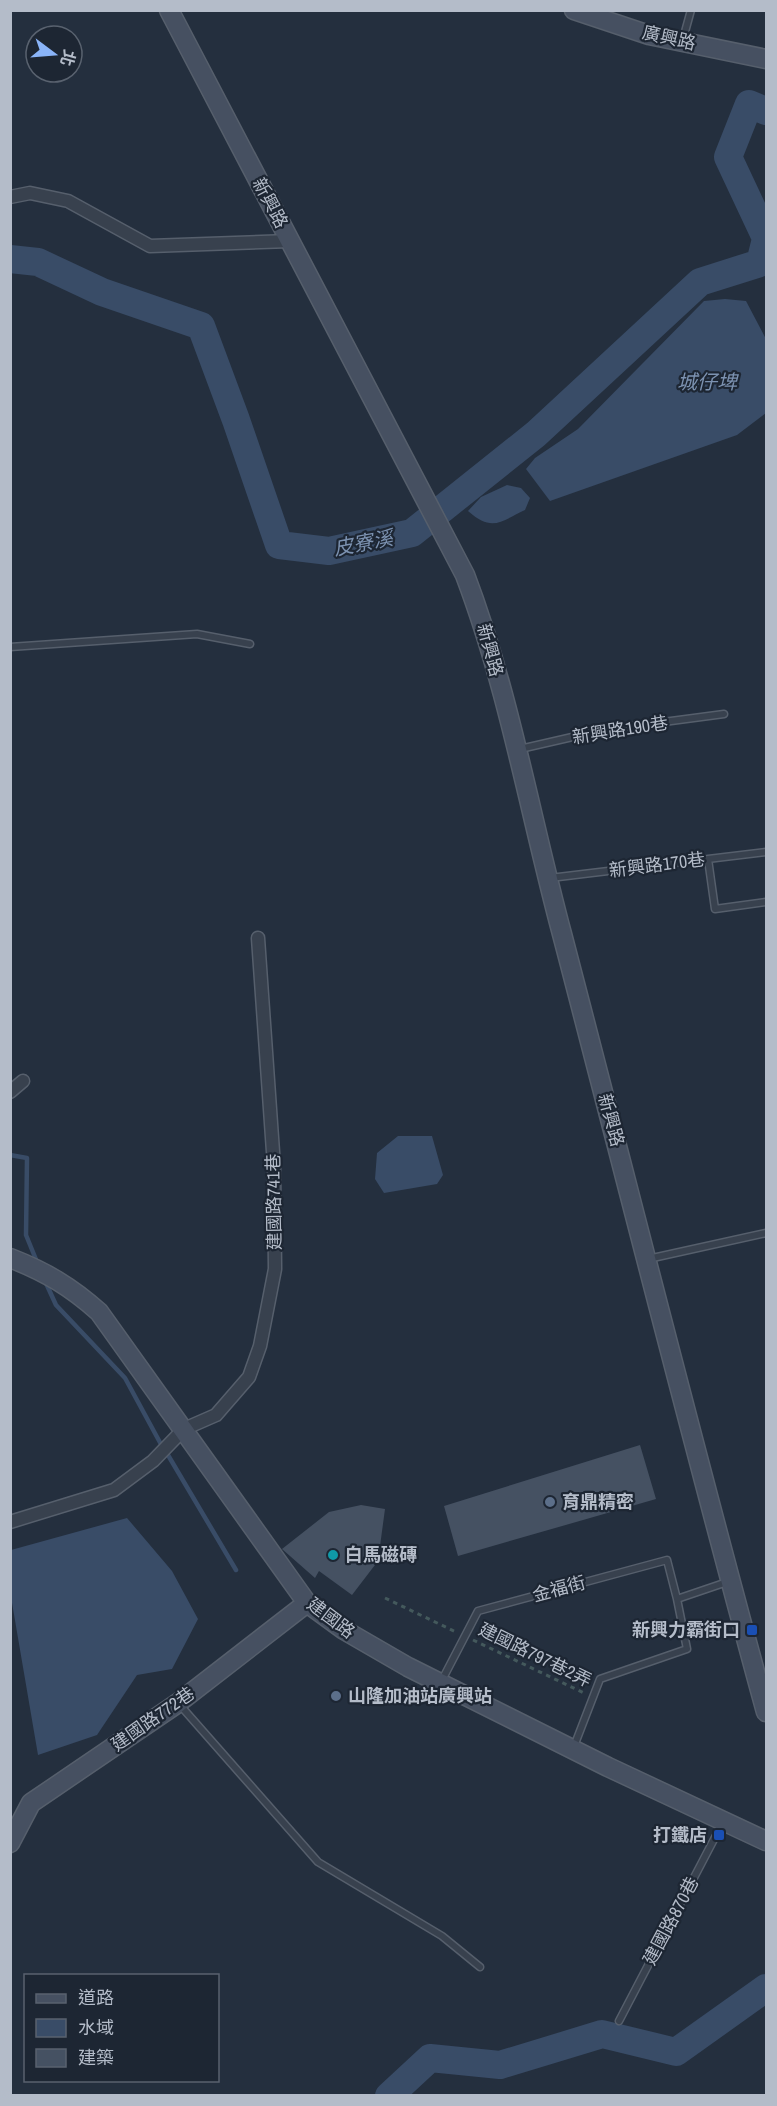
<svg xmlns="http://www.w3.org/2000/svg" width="777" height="2106" viewBox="0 0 777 2106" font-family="'Archivo Narrow','Noto Sans TC',sans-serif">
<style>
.water{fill:#394c67}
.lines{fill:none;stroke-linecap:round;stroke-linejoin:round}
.stream{stroke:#394c67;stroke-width:4.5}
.river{stroke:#394c67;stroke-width:28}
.building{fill:#455162}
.lane-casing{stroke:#565f6c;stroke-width:9}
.street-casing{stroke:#565f6c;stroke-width:15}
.secondary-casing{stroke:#565f6c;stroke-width:21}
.path{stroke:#44595c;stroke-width:3;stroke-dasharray:4.5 4.5;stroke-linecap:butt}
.lane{stroke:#38414e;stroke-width:6}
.street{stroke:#38414e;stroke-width:12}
.secondary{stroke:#465061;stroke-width:18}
.service-dot{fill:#5c6f8a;stroke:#1d2633;stroke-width:2}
.culture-dot{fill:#0f9aa8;stroke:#1d2633;stroke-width:2}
.transit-dot{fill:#1a4fb4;stroke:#1d2633;stroke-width:2}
.labels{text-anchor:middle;stroke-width:4.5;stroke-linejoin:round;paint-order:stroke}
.street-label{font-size:18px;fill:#b4bcc9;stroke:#1d2633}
.poi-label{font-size:18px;font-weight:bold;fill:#b4bcc9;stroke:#1d2633;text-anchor:start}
.water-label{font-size:20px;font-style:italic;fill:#7c92b1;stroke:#1d2633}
</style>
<rect width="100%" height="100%" fill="#242f3e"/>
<path class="water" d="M725 299 746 301 766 339V413L737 435 550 501 526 469 535 458 578 429 704 301Z
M507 485 521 488 530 498 525 510C500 522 492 532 468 511L481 497Z
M398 1136H432L443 1175 437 1184 384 1193 375 1179 377 1153Z
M127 1518 172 1571 198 1619 172 1669 137 1675 97 1735 38 1755 11 1597V1550Z"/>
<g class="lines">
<path class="stream" d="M10 1155 27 1158 26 1235 37 1262
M45 1281 56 1305 125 1378 163 1448
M165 1450 236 1570"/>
<path class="river" d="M766 111 749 104 728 157 766 238
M10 259 38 262 102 292 201 326 236 420 279 545 329 551 412 533 536 434 700 282 760 263 766 239
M389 2096 430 2058 500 2065 602 2034 676 2052 766 1988"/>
</g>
<path class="building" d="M640 1445 656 1499 458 1556 444 1506Z
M361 1505 385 1509 378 1561 352 1595 319 1571 315 1578 282 1549 329 1512Z"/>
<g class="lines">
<g class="lane-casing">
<path id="lane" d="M683 39 691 10
M10 647 197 634 250 644
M520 749 603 730 724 714
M708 859 715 909 766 902
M550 878 766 852
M648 1259 766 1233
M677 1599 730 1581
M441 1682 478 1611 667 1560 677 1599 687 1649 600 1679 573 1749
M179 1704 318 1862 442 1936 480 1967
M619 2021 722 1824"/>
</g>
<g class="street-casing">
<path id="street" d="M10 197 30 193 68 201 150 246 290 241
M10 1092 23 1081
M10 1522 114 1490 153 1461 184 1429 216 1415 249 1377 260 1346 275 1269 274 1166 258 938"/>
</g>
<g class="secondary-casing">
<path id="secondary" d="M169 10 465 575C509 691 530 815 562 934 630 1194 695 1454 766 1712
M574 10 649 35 766 59
M10 1258C46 1272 71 1287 99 1312L307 1603 344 1630 408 1667 608 1767 766 1841
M10 1843 31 1803 178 1703 307 1603"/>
</g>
<path class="path" d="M385 1598 456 1632
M473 1640 584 1693"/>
<use href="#lane" class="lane"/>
<use href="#street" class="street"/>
<use href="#secondary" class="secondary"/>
</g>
<g class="service-dot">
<circle cx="550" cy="1502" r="6"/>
<circle cx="336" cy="1696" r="6"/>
</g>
<circle class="culture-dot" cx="333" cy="1555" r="6"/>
<g class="transit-dot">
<rect x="746" y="1624" width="12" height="12" rx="3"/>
<rect x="713" y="1829" width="12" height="12" rx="3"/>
</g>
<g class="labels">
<g class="street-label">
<text transform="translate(669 38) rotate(13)" y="6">廣興路</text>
<text transform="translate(270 203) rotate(62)" y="6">新興路</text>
<text transform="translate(490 650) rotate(75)" y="6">新興路</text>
<text transform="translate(620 730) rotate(-9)" y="6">新興路190巷</text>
<text transform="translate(657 865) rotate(-7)" y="6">新興路170巷</text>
<text transform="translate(611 1120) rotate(75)" y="6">新興路</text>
<text transform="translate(274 1202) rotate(-91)" y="6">建國路741巷</text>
<text transform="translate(559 1589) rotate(-15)" y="6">金福街</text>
<text transform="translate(331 1618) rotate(37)" y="6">建國路</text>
<text transform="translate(535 1655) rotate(26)" y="6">建國路797巷2弄</text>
<text transform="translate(153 1719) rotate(-35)" y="6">建國路772巷</text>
<text transform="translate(671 1921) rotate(-62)" y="6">建國路870巷</text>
</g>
<g class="poi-label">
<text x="562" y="1508">育鼎精密</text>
<text x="345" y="1561">白馬磁磚</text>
<text x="740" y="1636" text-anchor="end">新興力霸街口</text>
<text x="348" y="1702">山隆加油站廣興站</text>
<text x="707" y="1841" text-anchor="end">打鐵店</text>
</g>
<g class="water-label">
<text x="707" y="389">城仔埤</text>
<text transform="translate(363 543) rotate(-11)" y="7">皮寮溪</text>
</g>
</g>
<rect width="777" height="2106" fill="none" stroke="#b4bcc9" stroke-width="24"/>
<rect x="24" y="1974" width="195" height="108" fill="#1d2633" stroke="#59626f" stroke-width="1.5"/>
<rect x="36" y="1994" width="30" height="9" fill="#465061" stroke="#59626f" stroke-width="1.5"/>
<text x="78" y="2004" font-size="18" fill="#b4bcc9">道路</text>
<rect x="36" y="2019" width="30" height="18" fill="#394c67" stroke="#59626f" stroke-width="1.5"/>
<text x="78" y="2034" font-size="18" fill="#b4bcc9">水域</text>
<rect x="36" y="2049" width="30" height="18" fill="#455162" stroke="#59626f" stroke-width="1.5"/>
<text x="78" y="2064" font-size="18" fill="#b4bcc9">建築</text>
<g transform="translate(54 54) rotate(106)"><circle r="28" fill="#1d2633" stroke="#59626f" stroke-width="1.5"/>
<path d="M0-4.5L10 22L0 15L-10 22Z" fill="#8ab4f8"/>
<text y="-9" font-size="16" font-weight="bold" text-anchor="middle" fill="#b4bcc9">北</text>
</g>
</svg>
